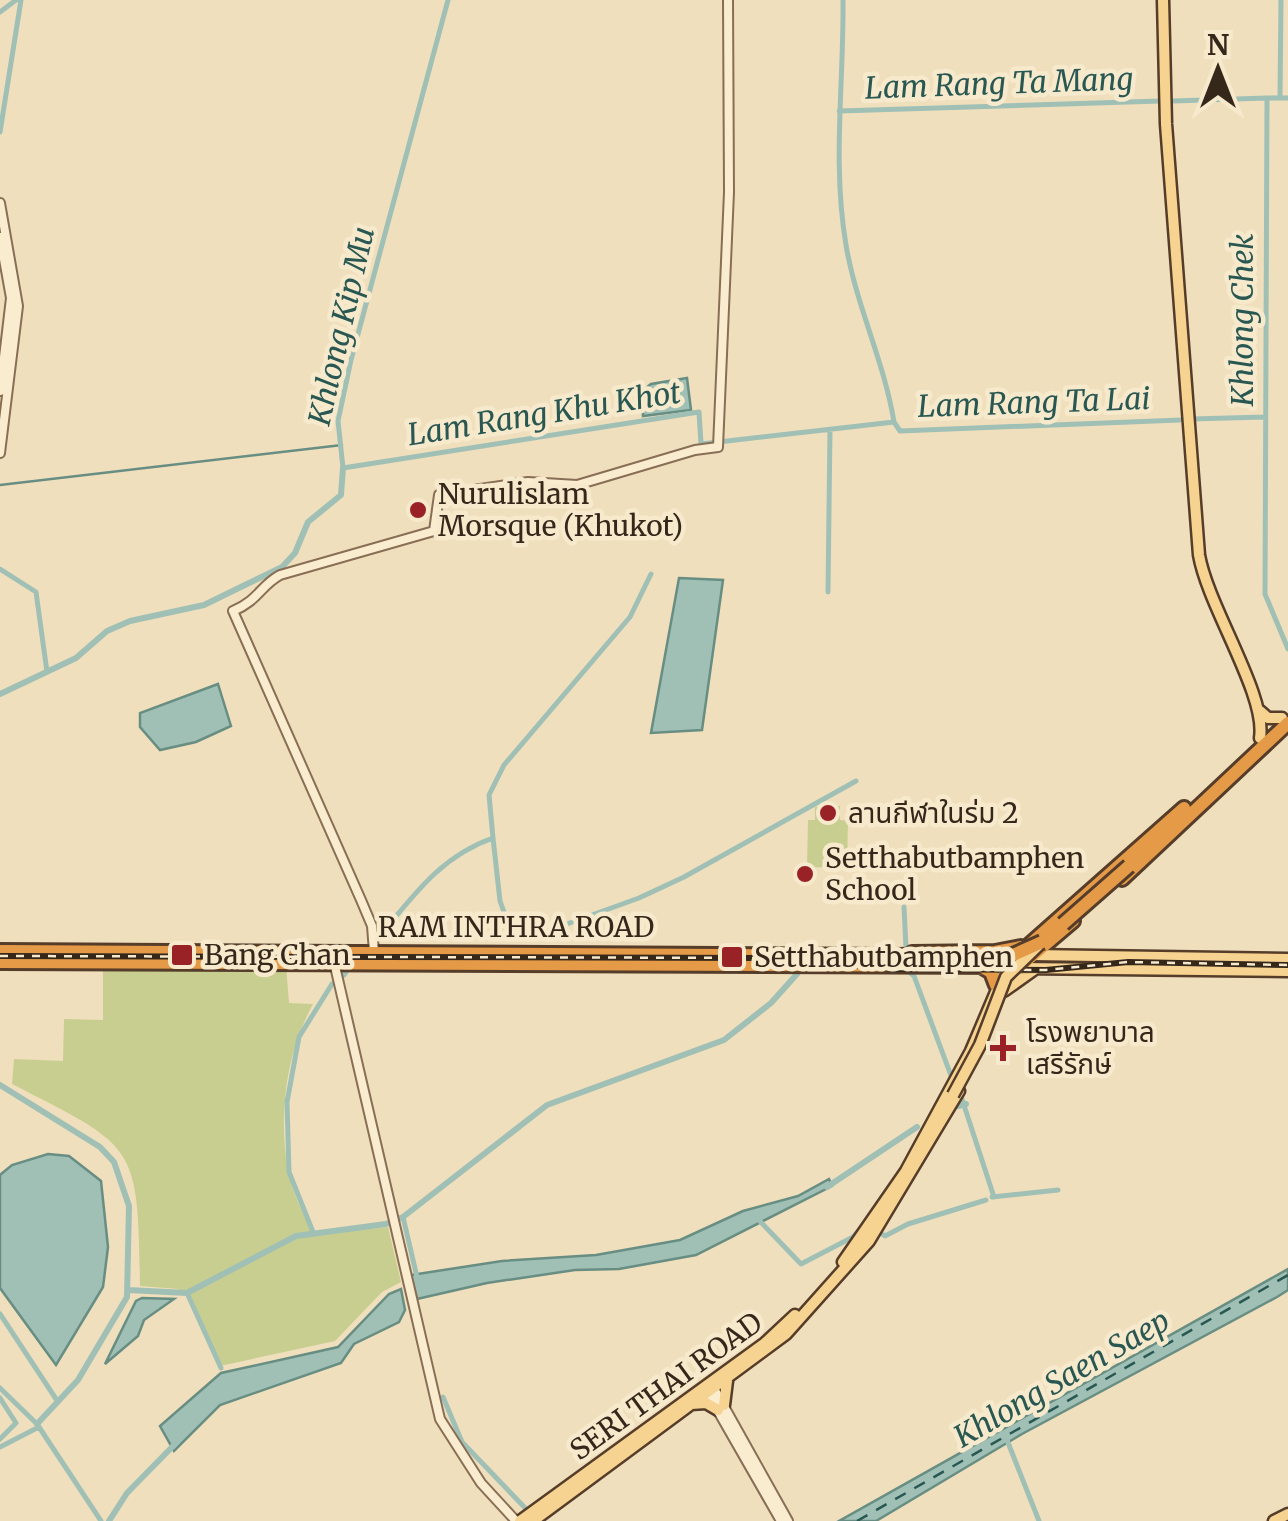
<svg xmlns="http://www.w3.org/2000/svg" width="1288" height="1521" viewBox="0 0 1288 1521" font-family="Merriweather,'Noto Sans Thai',serif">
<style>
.green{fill:#c8ce90}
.water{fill:#a0c0b6;stroke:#688e83;stroke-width:2.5}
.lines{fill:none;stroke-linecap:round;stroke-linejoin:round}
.stream{stroke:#688e83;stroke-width:2.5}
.canal{stroke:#a0c0b6;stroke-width:5}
.river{stroke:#a0c0b6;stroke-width:6}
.ferry{stroke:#295752;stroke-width:2.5;stroke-dasharray:12 10;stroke-linecap:butt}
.minor-casing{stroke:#886e55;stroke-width:12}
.major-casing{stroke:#553d2a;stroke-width:15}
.highway-casing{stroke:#553d2a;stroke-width:18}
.minor{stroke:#faeccf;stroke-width:8}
.major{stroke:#f6d391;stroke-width:10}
.highway{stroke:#e59a47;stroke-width:12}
.rail-casing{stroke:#36271b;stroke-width:6}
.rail{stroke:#f7e9cc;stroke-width:2.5;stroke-dasharray:8;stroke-linecap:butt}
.major-bridge-casing{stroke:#553d2a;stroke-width:15;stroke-linecap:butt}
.highway-bridge-casing{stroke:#553d2a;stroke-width:18;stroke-linecap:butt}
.major-bridge{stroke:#f6d391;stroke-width:10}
.highway-bridge{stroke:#e59a47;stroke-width:12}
.poi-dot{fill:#992227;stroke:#f7e9cc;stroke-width:4}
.labels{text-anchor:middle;stroke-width:9;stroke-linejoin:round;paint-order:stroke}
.poi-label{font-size:28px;fill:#36271b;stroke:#f7e9cc;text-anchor:start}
.street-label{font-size:28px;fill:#36271b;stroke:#f7e9cc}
.water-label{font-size:30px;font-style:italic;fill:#295752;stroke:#f7e9cc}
</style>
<rect width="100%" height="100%" fill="#f0dfbc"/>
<path class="green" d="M840 806V820L848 821 847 868 807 867 808 820H815V807Z
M103 965H286L289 1003 313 1004C286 1053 278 1115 288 1170 291 1191 305 1215 312 1235L388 1227 401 1282 382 1292 335 1341 220 1366 187 1295 178 1289 140 1286C138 1143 137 1148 12 1084L14 1059 63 1061 64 1019 103 1020Z"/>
<path class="water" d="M687 378 691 410 643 416 642 391 651 384Z
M679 578 723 580 702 730 651 733Z
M218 684 231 726 196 742 160 750 140 727V713Z
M48 1154 69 1156 101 1181 108 1247 103 1287 56 1365 0 1288V1175L12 1165Z
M829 1179 832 1186 696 1255 619 1269 575 1270 487 1283 417 1299 411 1275 502 1261 596 1255 680 1240 743 1211 798 1196Z
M1288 1269V1290L1277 1297 1022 1434 876 1521H839Z
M401 1289 405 1310 399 1322 354 1344 341 1363 220 1405 174 1451 160 1426 221 1373 338 1347 389 1294Z
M142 1298 174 1299 144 1320 138 1336 105 1364 136 1301Z"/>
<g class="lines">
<path class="stream" d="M0 485 342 445"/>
<path class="canal" d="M448 0 351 360 338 421 343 468 699 412 701 444 894 422C884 361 856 305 846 245 832 163 844 82 843 0
M0 12 16 0
M1280 98 1281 0
M1288 98H1267L1265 594 1288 649
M1173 101 1267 98
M839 111 1160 101
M0 132 21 0
M1191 419 1265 417
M894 422 900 431 1180 420
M0 569 36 592 47 672
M828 592 830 429
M493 838 500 901 513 937H531L639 898 684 877 856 781
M904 907 906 948
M379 937C413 896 441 856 493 838L489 795 504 765 630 617 651 574
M907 970 914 976 953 1081
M344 975 350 966
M959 1090 994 1197
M992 1197 1058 1190
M403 1217 417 1277
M756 1217 801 1264 853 1237 863 1226
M877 1231 885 1236 908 1224 986 1200
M313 1232 289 1172 287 1102 299 1037 332 984
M187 1293 221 1368
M0 1314 58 1402
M0 1388 37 1424 101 1521
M443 1397 462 1442 529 1512
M0 1398 16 1423 0 1439
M1007 1440 1039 1521
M0 1447 39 1427"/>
<path class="river" d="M0 694 76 658 107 631 130 621 204 605 282 567 295 553 308 522 341 495 343 468
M0 1085 100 1147 114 1162 129 1206 127 1297 78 1380 37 1424
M958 1106 966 1104
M827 1187 917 1127
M128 1290 187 1293 296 1236 386 1224 403 1217 547 1105 724 1040 771 1003 797 974
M109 1521 127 1493 177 1442"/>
<path class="ferry" d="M857 1521 1288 1275"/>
<g class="minor-casing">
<path id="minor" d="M0 203 18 306 0 453
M0 237 11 298 0 391
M374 952 372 926 361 900 233 611C259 600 260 586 280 575L434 531 439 495 528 482 577 485 695 450 718 447 729 192 728 0
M334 962 440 1419 481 1483 516 1521
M712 1385 788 1521
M706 1390 781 1521"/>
</g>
<g class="major-casing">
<path id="major" d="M1163 0 1166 124 1199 555C1208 607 1267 695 1260 738
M1260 711 1268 718H1282
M1033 955 1288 959
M1018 968 1288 971
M1004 991 1035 969
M843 1262 906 1171 971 1051 1007 966
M691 1404 706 1403 718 1410
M724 1405 727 1381
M520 1521 765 1343 795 1315
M533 1521 786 1334 869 1241 959 1091
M1274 1521 1288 1514"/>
</g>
<g class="highway-casing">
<path id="highway" d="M1122 879 1288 723
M1027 947 1184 808
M0 951 919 956
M912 953 995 952 1021 947
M0 962 1020 966 1073 921
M981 966 991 972 996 985"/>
</g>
<use href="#minor" class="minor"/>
<use href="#major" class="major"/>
<use href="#highway" class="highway"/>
<g class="rail-casing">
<path id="rail" d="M0 956 785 958 890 969 1046 970 1128 962 1288 965"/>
</g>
<use href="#rail" class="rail"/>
<g class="major-bridge-casing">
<path id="major-bridge" d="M953 1095 980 1045 1006 977 1038 946"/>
</g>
<g class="highway-bridge-casing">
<path id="highway-bridge" d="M1063 924 1129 866
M903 960 1004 959 1042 942"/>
</g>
<use href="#major-bridge" class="major-bridge"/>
<use href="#highway-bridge" class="highway-bridge"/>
</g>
<g class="poi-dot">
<circle cx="418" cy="510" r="10"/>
<circle cx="828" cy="813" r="10"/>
<circle cx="805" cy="874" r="10"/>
<rect x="170" y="943" width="24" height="24" rx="5"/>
<rect x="720" y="945" width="24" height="24" rx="5"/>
<path d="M998 1033h10v10h10v10h-10v10h-10v-10h-10v-10h10z"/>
</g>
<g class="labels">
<g class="poi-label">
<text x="438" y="504">Nurulislam<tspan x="438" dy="32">Morsque (Khukot)</tspan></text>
<text x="848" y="823">ลานกีฬาในร่ม 2</text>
<text x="825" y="868">Setthabutbamphen<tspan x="825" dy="32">School</tspan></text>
<text x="204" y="965">Bang Chan</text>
<text x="754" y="967">Setthabutbamphen</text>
<text x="1026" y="1042">โรงพยาบาล<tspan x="1026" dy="32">เสรีรักษ์</tspan></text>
</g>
<g class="street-label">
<text x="516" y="937">RAM INTHRA ROAD</text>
<text transform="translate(666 1386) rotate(-36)" y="10">SERI THAI ROAD</text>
</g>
<g class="water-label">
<text transform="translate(999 84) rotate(-2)" y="10">Lam Rang Ta Mang</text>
<text transform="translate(1243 320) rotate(-90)" y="10">Khlong Chek</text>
<text transform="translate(342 326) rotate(-77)" y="10">Khlong Kip Mu</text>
<text transform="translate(1034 403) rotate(-2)" y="10">Lam Rang Ta Lai</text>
<text transform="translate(544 414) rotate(-9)" y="10">Lam Rang Khu Khot</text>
<text transform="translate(1062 1379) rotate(-30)" y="10">Khlong Saen Saep</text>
</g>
</g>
<g transform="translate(1218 70)" stroke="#f7e9cc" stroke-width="8" paint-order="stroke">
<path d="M0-8L18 38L0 25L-18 38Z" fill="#36271b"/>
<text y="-15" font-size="28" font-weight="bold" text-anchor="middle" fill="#36271b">N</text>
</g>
</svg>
